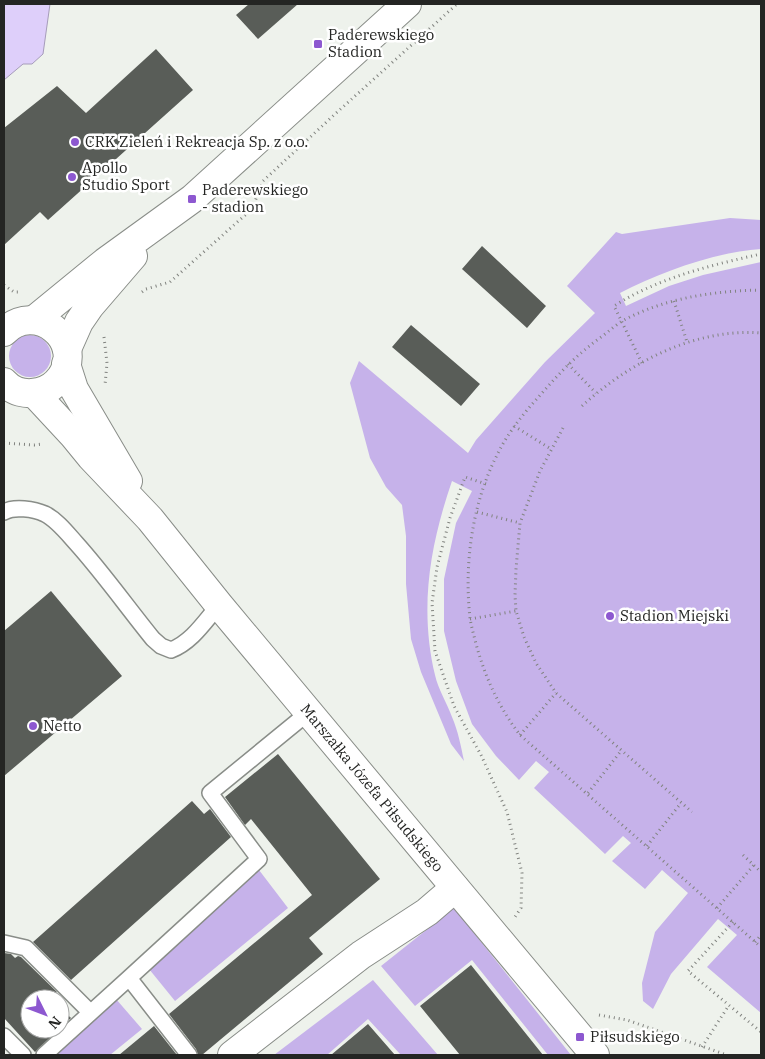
<svg xmlns="http://www.w3.org/2000/svg" width="765" height="1059" viewBox="0 0 765 1059" font-family="'IBM Plex Serif',serif">
<style>
.green{fill:#c6b2ea}
.water{fill:#decffa;stroke:#a69cba}
.building{fill:#595d58}
.lines{fill:none;stroke-linecap:round;stroke-linejoin:round}
.lane-casing{stroke:#898d88;stroke-width:18}
.street-casing{stroke:#898d88;stroke-width:30}
.secondary-casing{stroke:#898d88;stroke-width:30}
.path{stroke:#81837f;stroke-width:3;stroke-dasharray:1 4;stroke-linecap:butt}
.lane{stroke:#fff;stroke-width:15}
.street{stroke:#fff;stroke-width:28}
.secondary{stroke:#fff;stroke-width:28}
.poi-dot{fill:#8d58d0;stroke:#fff;stroke-width:2}
.labels{text-anchor:middle;stroke-width:5;stroke-linejoin:round;paint-order:stroke}
.poi-label{font-size:15px;fill:#242523;stroke:#fff;text-anchor:start}
.street-label{font-size:15px;fill:#242523;stroke:#fff}
</style>
<rect width="100%" height="100%" fill="#eef2ec"/>
<path class="green" d="M730 218 761 220V249C715 252 661 272 620 293L626 306 669 286 703 275 761 262V1013L707 967 737 935 718 919 671 974 653 1009 643 1001 642 983 655 932 688 893 662 870 645 889 612 861 631 843 623 836 605 854 534 788 549 772 536 761 519 780 496 756 472 724 456 681 444 631V579L456 523 472 491 452 481C430 545 419 608 435 675 438 689 447 703 452 717 458 731 461 746 464 761L451 744 421 672 411 639 406 584V536L402 505 386 487 370 458 350 383 359 361 468 453 476 440 545 362 595 313 567 286 616 232 622 234Z
M9 356a21 21 0 1 1 42 0a21 21 0 1 1-42 0Z
M259 870 288 908 175 1001 149 969Z
M454 908 571 1055H548L472 960 415 1006 381 966Z
M373 980 438 1055H399L400 1054 368 1019 327 1055H274Z
M116 999 142 1029 110 1055H53Z"/>
<path class="water" d="M4 4H50L43 54 32 64H23L4 80Z"/>
<path class="building" d="M249 4H298L258 39 236 15Z
M156 49 193 90 48 220 40 212 4 245V128L57 86 86 113Z
M482 246 546 306 527 328 462 269Z
M411 325 480 384 461 406 392 347Z
M51 591 122 676 4 776V631Z
M278 754 380 879 309 938 323 954 202 1055H198L196 1049 169 1014 312 895 251 819 245 825 225 797Z
M192 801 204 814 210 809 231 837 71 980 33 942Z
M4 953 11 954 15 958 18 956 21 957 57 992 51 997 53 999H30V1029H59L35 1052 4 1018Z
M471 965 543 1055H460L420 1006Z
M60 1007 71 1018 60 1028Z
M368 1024 395 1055H331Z
M154 1026 177 1055H119Z"/>
<g class="lines">
<g class="lane-casing">
<path id="lane" d="M4 512C14 506 34 509 45 514 57 520 67 533 76 543 103 573 127 607 153 639L161 646 171 650C192 642 205 621 219 605
M4 943 26 948 90 1012
M4 1036 23 1055
M44 1055 129 978
M189 1055 129 978 259 859 210 793 309 712"/>
</g>
<g class="street-casing">
<path id="street" d="M34 320 105 262 192 199 407 4
M67 349 79 322 90 306 133 256
M232 1055 361 955 427 912 455 888"/>
</g>
<g class="secondary-casing">
<g id="secondary">
<path d="M4 332C35 300 86 340 61 377 56 384 48 390 39 392 26 395 13 392 4 382"/>
<path d="M66 364 74 389 128 481"/>
<path id="s1" d="M34 393 73 435 91 457 150 519 219 605 595 1055"/>
</g>
</g>
<path class="path" d="M4 285 14 292H20
M761 290C713 291 665 298 622 321 616 325 610 330 604 335 584 349 567 365 551 383 531 405 510 428 497 455 472 504 464 564 470 618 471 625 473 632 475 640 484 675 498 706 520 735L761 947
M142 292 146 289 170 282 252 209 263 181 334 115 457 4
M674 301 687 342
M104 337 107 363 105 385
M642 363 614 306C658 278 711 265 761 254
M568 364 596 393
M582 406C630 362 695 328 761 333
M514 426 551 449
M563 428 540 471 520 523 516 569 515 595 516 611 524 637 536 663 556 693 692 812
M4 443 34 445 43 444
M486 484 465 477 450 518 437 567 432 603 435 651 454 706 481 755 507 812 522 873 521 908 515 917
M477 512 520 523
M470 619 516 611
M520 735 556 693
M588 793 621 751
M647 846 681 803
M743 855 761 872
M717 908 754 865
M733 922 688 971 761 1032
M755 942 761 935
M599 1015 627 1020 727 1055
M702 1047 729 1005"/>
<use href="#lane" class="lane"/>
<use href="#street" class="street"/>
<use href="#secondary" class="secondary"/>
</g>
<g class="poi-dot">
<rect x="313" y="39" width="10" height="10" rx="2.5"/>
<circle cx="75" cy="142" r="5"/>
<circle cx="72" cy="177" r="5"/>
<rect x="187" y="194" width="10" height="10" rx="2.5"/>
<circle cx="610" cy="616" r="5"/>
<circle cx="33" cy="726" r="5"/>
<rect x="575" y="1032" width="10" height="10" rx="2.5"/>
</g>
<g class="labels">
<g class="poi-label">
<text x="328" y="40">Paderewskiego<tspan x="328" dy="17">Stadion</tspan></text>
<text x="85" y="147">CRK Zieleń i Rekreacja Sp. z o.o.</text>
<text x="82" y="173">Apollo<tspan x="82" dy="17">Studio Sport</tspan></text>
<text x="202" y="195">Paderewskiego<tspan x="202" dy="17">- stadion</tspan></text>
<text x="620" y="621">Stadion Miejski</text>
<text x="43" y="731">Netto</text>
<text x="590" y="1042">Piłsudskiego</text>
</g>
<g class="street-label">
<text dy="5" stroke="none"><textPath href="#s1" startOffset="520">Marszałka Józefa Piłsudskiego</textPath></text>
</g>
</g>
<rect width="765" height="1059" fill="none" stroke="#242523" stroke-width="10"/>
<g transform="translate(45 1014) rotate(132)"><circle r="24" fill="#ffffff" stroke="#a7a8a7"/>
<path d="M0-4L9 19L0 12L-9 19Z" fill="#8d58d0"/>
<text y="-8" font-size="14" font-weight="bold" text-anchor="middle" fill="#242523">N</text>
</g>
</svg>
